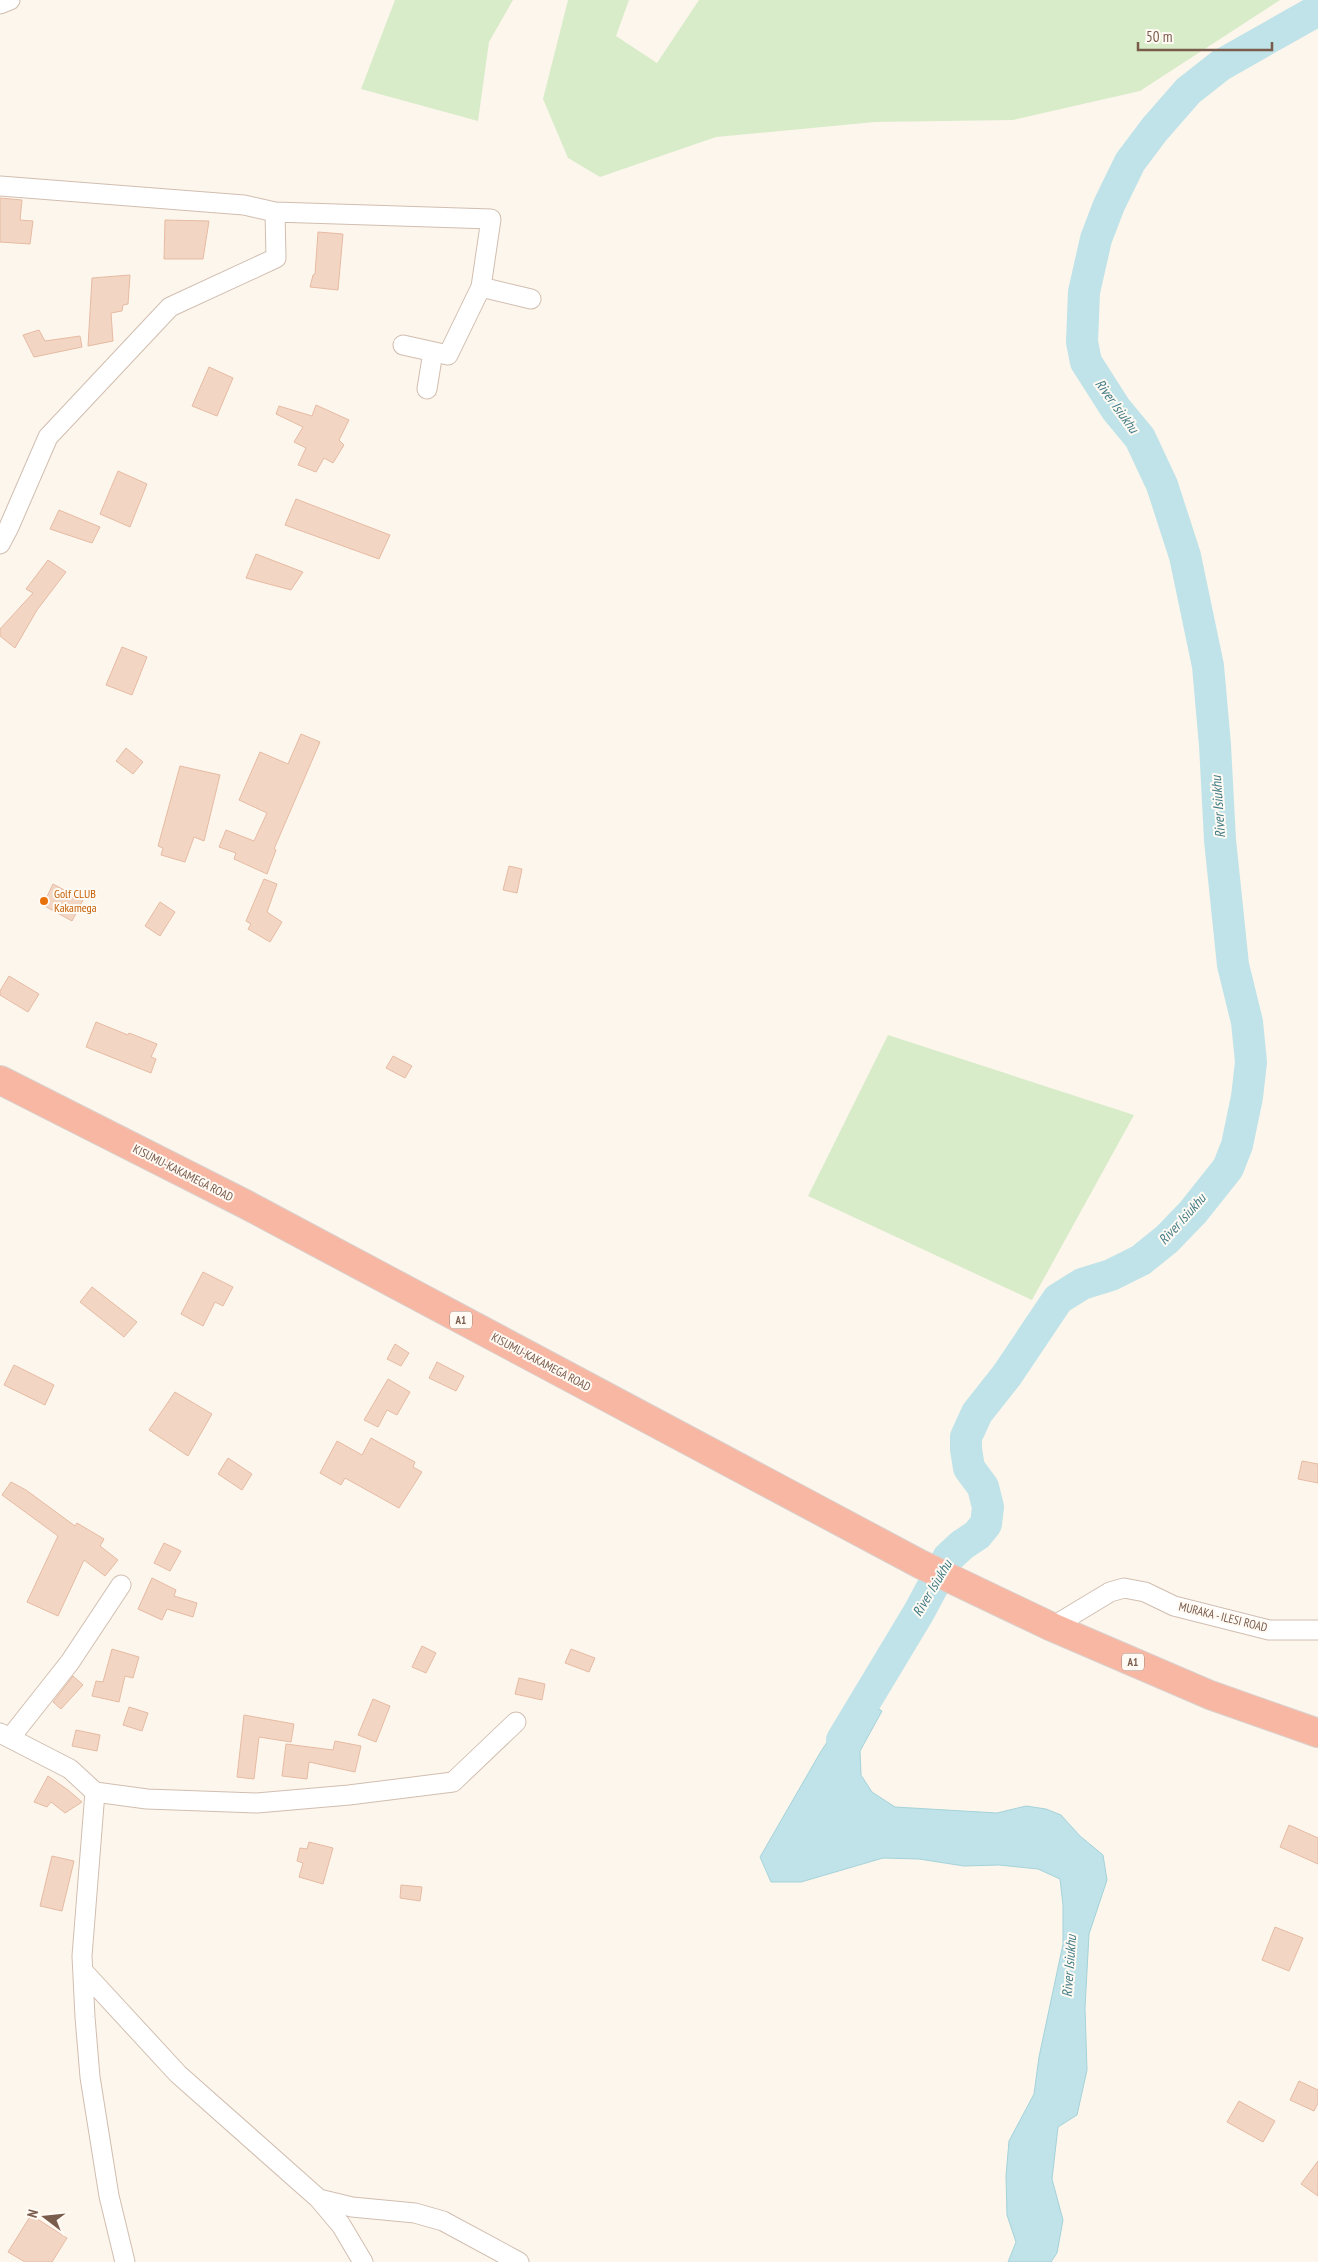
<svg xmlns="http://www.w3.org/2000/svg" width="1318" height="2262" viewBox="0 0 1318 2262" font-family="'PT Sans Narrow',sans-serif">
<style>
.green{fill:#d8ecc9}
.water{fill:#bfe3e8;stroke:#a5d3da}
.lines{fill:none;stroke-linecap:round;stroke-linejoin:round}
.river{stroke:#bfe3e8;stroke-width:32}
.building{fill:#f3d5c3;stroke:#e6bba3}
.street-casing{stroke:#d1beb0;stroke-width:21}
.highway-casing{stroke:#dad1cd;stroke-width:30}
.street{stroke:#fff;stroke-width:19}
.highway{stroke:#f7b7a3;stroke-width:28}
.food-dot{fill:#e8710a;stroke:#fffaf3;stroke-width:2}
.labels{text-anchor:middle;stroke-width:4;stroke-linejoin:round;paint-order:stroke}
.shield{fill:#fffaf3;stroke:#a28b7f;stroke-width:1}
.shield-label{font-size:11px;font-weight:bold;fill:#7a5c4d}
.food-label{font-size:12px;fill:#c56008;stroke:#fffaf3;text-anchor:start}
.street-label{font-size:12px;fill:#7a5c4d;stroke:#fffaf3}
.water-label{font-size:14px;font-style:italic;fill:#437c86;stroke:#fffaf3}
</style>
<rect width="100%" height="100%" fill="#fdf6ec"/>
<path class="green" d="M395 0H513L489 42 478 121 361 89Z
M568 0H629L616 36 657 63 699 0H1280L1140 91 1013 120 875 122 716 137 600 177 568 158 543 99Z
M888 1035 1134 1115 1032 1300 808 1196Z"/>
<path class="water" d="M857 1696 882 1711 860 1751 861 1775 872 1792 895 1807 997 1813 1026 1806 1046 1809 1061 1815 1080 1836 1103 1855 1107 1880 1089 1934 1085 2008 1087 2070 1077 2115 1058 2127 1052 2179 1063 2220 1057 2253 1051 2262H1008L1016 2242 1007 2215 1006 2176 1009 2141 1034 2094 1039 2057 1063 1944V1905L1060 1879 1038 1869 999 1865 964 1866 919 1859 883 1858 801 1882H771L760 1857 820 1753Z"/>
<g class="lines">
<path class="river" d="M842 1740 919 1612 948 1558 962 1545 977 1535 986 1524 988 1507 983 1487 969 1468 966 1449V1437L977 1413 1007 1375 1058 1299 1082 1284 1111 1275 1141 1260 1167 1239 1193 1212 1228 1168 1237 1145 1247 1097 1251 1062 1247 1022 1233 965 1220 840 1215 745 1208 666 1185 556 1162 485 1140 438 1116 409 1086 362 1082 342 1084 292 1096 239 1109 205 1130 162 1154 130 1188 91 1221 65 1318 10"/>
</g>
<path class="building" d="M0 198 22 200 20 220 33 221 30 244 0 242Z
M165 220 209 221 203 259H164Z
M318 232 343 234 338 290 310 287 313 275 315 274Z
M130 275 128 304 123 305 122 311 111 313 113 341 88 346 92 278Z
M39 330 45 341 80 336 82 347 34 357 23 335Z
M209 367 233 378 217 416 192 406Z
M316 405 349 420 339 440 344 445 333 463 324 458 316 472 298 465 306 448 294 442 303 427 276 414 279 406 312 416Z
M118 471 147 484 130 527 100 514Z
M296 499 390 535 379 559 285 525Z
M59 510 100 527 92 543 50 529Z
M256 554 303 572 291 590 246 578Z
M48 560 66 572 37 610 15 648 0 636V629L33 593 26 589Z
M122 647 147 657 132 695 106 685Z
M301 734 320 742 274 849 276 850 267 874 234 859 236 853 219 847 226 830 254 841 267 813 239 800 260 752 288 764Z
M126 748 143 762 133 774 116 761Z
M180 766 220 775 204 841 194 837 185 862 161 855 163 848 158 846Z
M509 866 522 869 517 893 503 890Z
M264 879 277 884 267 912 282 922 270 942 248 929 251 924 246 921Z
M53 884 83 900 72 921 43 905Z
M160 902 175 912 160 936 145 926Z
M9 976 39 994 28 1012 0 995V991Z
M96 1022 128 1035 129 1033 157 1044 151 1057 156 1059 151 1073 86 1047Z
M393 1056 412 1066 405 1078 386 1068Z
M203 1272 233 1287 223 1306 215 1302 203 1326 181 1314Z
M92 1287 137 1322 124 1337 80 1302Z
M395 1344 409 1353 401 1366 387 1359Z
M437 1362 464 1376 456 1391 429 1378Z
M14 1365 54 1385 45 1405 4 1385Z
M388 1379 410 1392 397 1415 387 1410 378 1427 364 1420Z
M175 1392 212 1414 188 1456 149 1430Z
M371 1438 415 1462 413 1467 422 1472 399 1508 345 1478 341 1485 320 1473 337 1441 362 1455Z
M228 1458 252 1474 242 1490 218 1474Z
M1302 1461 1318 1464V1483L1298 1479Z
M11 1482 26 1490 75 1526 77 1523 104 1539 100 1546 118 1560 105 1576 84 1560 58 1616 27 1602 58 1536 2 1495Z
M164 1543 181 1551 170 1571 154 1563Z
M152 1578 176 1590 174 1596 197 1603 193 1617 167 1609 162 1620 138 1609Z
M422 1646 436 1653 426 1673 412 1667Z
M112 1649 139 1657 133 1678 125 1676 119 1702 92 1696 96 1681 103 1682Z
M571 1649 595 1658 589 1672 565 1663Z
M73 1676 83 1685 61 1709 53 1702Z
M519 1678 545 1684 542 1700 515 1694Z
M373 1699 390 1706 376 1742 358 1735Z
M129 1707 148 1713 142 1731 123 1725Z
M244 1715 294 1724 291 1742 259 1737 254 1779 237 1777Z
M76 1730 100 1735 97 1751 72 1746Z
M335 1741 361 1746 355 1772 309 1762 307 1779 282 1776 286 1744 333 1750Z
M48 1776 68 1790 82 1802 65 1813 51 1802 47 1807 34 1802Z
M1289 1825 1318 1838V1864L1280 1847Z
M309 1842 333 1848 323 1884 299 1877 303 1863 297 1861 300 1848 307 1849Z
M52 1856 74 1861 62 1911 40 1906Z
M401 1885 422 1887 420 1901 400 1898Z
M1275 1927 1303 1938 1289 1971 1262 1960Z
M1299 2081 1318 2090V2103L1314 2111 1290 2100Z
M1239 2101 1275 2121 1263 2142 1227 2122Z
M1318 2161V2196L1301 2184Z
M31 2215 67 2238 52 2262H25L8 2252Z"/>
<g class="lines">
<g class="street-casing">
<path id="street" d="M0 4 10 0
M0 186 244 205 275 212 276 258 170 307 48 437 9 527 0 544
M275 212 491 219 481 287 448 355 403 345
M481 287 531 299
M427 389 433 352
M1052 1627 1110 1592 1124 1588 1145 1592 1174 1606 1269 1630H1318
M0 1733 70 1769 95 1792 82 1956 85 2017 90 2077 109 2196 125 2262
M10 1738 70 1662 121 1585
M95 1792 147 1799 257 1803 349 1795 453 1782 516 1722
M83 1971 178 2074 319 2199 352 2207 415 2213 443 2221 519 2262
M319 2199 341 2225 363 2262"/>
</g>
<g class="highway-casing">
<path id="highway" d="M0 1080 245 1204 920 1564 1052 1627 1210 1695 1318 1733"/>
</g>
<use href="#street" class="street"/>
<use href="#highway" class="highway"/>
</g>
<circle class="food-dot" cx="44" cy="901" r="5"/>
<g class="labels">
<g class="shield">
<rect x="450" y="1311.5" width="22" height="17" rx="4"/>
<rect x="1122" y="1653.5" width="22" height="17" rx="4"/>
</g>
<g class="shield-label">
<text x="461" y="1324">A1</text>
<text x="1133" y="1666">A1</text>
</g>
<g class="food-label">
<text x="54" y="898">Golf CLUB<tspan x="54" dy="14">Kakamega</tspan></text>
</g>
<g class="street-label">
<text transform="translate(183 1173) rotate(27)" y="4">KISUMU-KAKAMEGA ROAD</text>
<text transform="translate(541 1362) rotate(28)" y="4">KISUMU-KAKAMEGA ROAD</text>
<text transform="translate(1223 1617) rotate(14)" y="4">MURAKA - ILESI ROAD</text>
</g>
<g class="water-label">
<text transform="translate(1117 406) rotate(54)" y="5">River Isiukhu</text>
<text transform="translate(1218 807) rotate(-94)" y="5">River Isiukhu</text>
<text transform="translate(1182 1219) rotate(-48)" y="5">River Isiukhu</text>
<text transform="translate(932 1588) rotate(-59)" y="5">River Isiukhu</text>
<text transform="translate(1069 1966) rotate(-86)" y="5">River Isiukhu</text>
</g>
</g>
<g transform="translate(45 2217) rotate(286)" stroke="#fffaf3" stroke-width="4" paint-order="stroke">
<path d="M0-4L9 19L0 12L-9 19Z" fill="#7a5c4d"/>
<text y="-8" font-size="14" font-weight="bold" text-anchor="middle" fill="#7a5c4d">N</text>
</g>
<path d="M1138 42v8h134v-8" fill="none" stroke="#7a5c4d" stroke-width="2.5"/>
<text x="1146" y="42" font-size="15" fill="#7a5c4d" stroke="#fffaf3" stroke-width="4" paint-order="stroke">50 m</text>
</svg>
